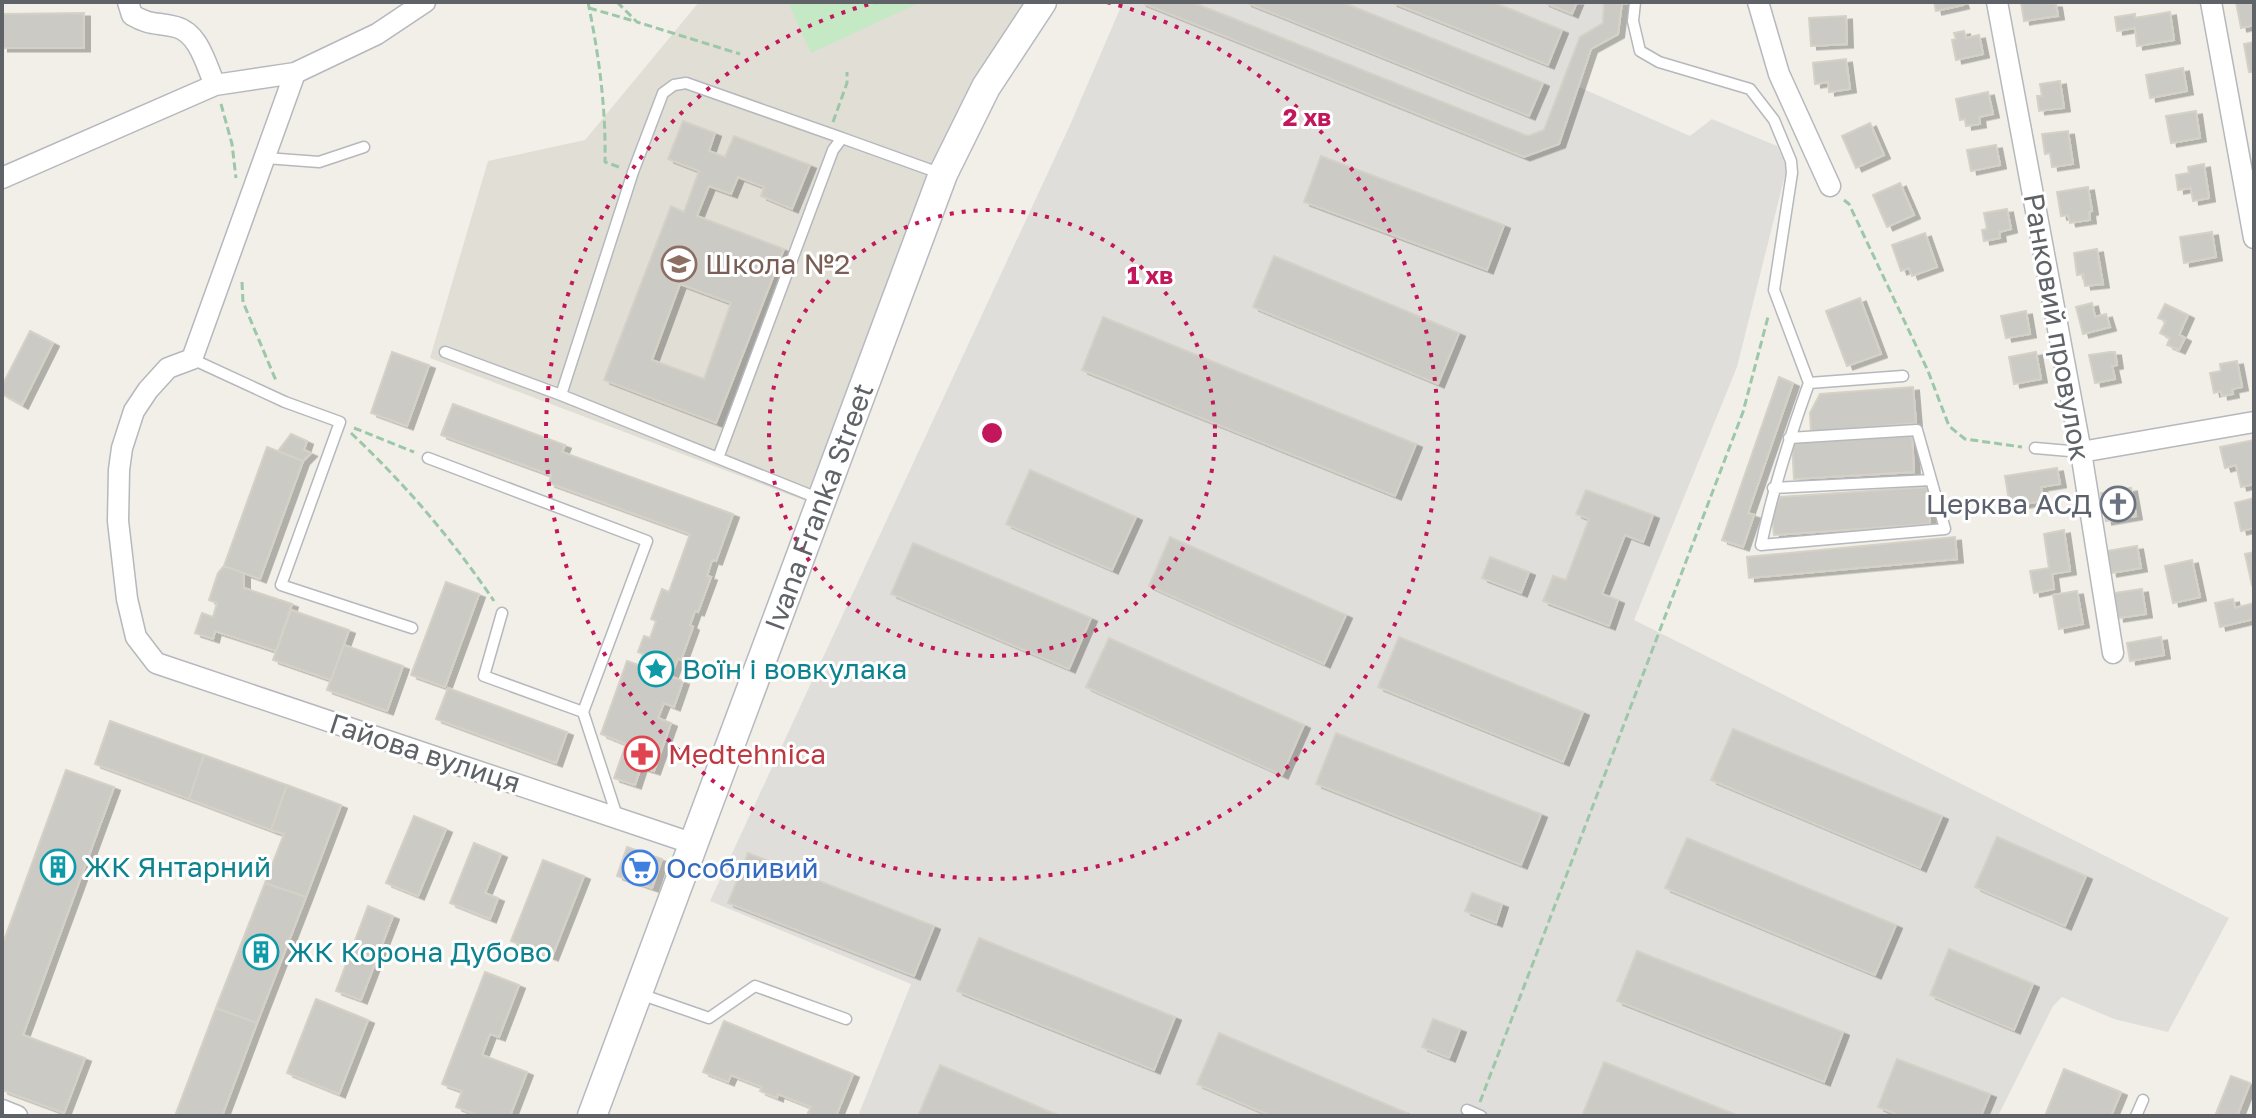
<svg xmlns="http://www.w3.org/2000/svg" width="2256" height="1118" viewBox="0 0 2256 1118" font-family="'Golos Text',sans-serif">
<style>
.industrial{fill:#e0deda}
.education{fill:#e1ded6}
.green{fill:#c5e8c5}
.building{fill:#cccac5;stroke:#d6d1c6;stroke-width:2;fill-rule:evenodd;filter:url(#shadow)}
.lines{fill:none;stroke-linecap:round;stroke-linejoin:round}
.lane-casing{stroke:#b5b8bc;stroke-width:13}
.street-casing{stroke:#b5b8bc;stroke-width:23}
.secondary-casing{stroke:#b6babf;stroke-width:31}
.path{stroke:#9cc7a9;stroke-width:3;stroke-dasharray:8 4;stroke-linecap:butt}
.lane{stroke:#fff;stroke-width:10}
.street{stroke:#fff;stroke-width:20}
.secondary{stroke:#fff;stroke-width:28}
.ring{fill:none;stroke:#c2185b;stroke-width:4;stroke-dasharray:4 8}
.labels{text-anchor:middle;stroke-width:6;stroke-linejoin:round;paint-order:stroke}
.education-label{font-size:28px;fill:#785e54;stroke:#fff;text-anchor:start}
.street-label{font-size:28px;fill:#5f6368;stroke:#fff}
.worship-label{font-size:28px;fill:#5b616d;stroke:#fff;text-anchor:end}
.culture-label{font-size:28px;fill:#0d838f;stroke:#fff;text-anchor:start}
.health-label{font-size:28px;fill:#be3a42;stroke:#fff;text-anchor:start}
.shop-label{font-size:28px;fill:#366cbe;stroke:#fff;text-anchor:start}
.centre{fill:#c2185b;stroke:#fff;stroke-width:4}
.ring-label{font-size:24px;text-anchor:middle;font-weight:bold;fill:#c2185b;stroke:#fff;stroke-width:6;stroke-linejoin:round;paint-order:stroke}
</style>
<defs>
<filter id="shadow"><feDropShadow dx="6" dy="3.5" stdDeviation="0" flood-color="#0004"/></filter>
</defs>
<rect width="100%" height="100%" fill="#f1efe8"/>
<path class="industrial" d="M1123 2H1622L1618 34 1591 49 1579 87 1690 136 1712 119 1777 146 1787 167 1737 367 1634 620 2229 918 2168 1032 2114 1019 2062 997 2053 1006 1998 1116H858L911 984 710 901 1070 125Z"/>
<path class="education" d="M699 2H1034L811 503 430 358 488 161 585 140Z"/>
<path class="green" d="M788 2H921L811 53Z"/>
<path class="building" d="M1140 2H1192L1528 136 1544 130 1580 37 1603 23 1604 2H1622L1618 34 1591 49 1559 144 1524 157Z
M1245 2H1342L1543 83 1529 116Z
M1391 2H1493L1562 30 1548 65Z
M1543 2H1577L1572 14Z
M1934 2H1962L1963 5 1936 11Z
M2021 2 2056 4 2058 16 2024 21Z
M2236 2H2254V25L2241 28Z
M2170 12 2174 40 2137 46 2135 28 2117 31 2115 17 2135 14V18Z
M84 13V48H2V14Z
M1846 16 1847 44 1811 46 1809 18Z
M1964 31 1966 38 1979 35 1983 54 1956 60 1952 40 1956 39 1954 33Z
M2254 42V72H2249L2244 44Z
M1846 59 1850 89 1829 92 1828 82 1815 84 1813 63Z
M2183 68 2187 91 2150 98 2146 75Z
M2060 81 2064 108 2039 111 2037 96H2042L2040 84Z
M1988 92 1993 114 1979 117 1980 124 1966 126 1965 119 1960 120 1956 99Z
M2196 111 2200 138 2171 143 2166 116Z
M683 121 715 133 709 151 725 157 734 136 810 165 792 209 761 196 764 187 738 177 731 194 709 186 697 216 784 249 716 423 604 380 671 206 684 212 699 171 668 159ZM680 284 731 303 704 379 652 360Z
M1870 123 1884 155 1856 168 1842 136Z
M2068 131 2073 164 2052 167 2050 153 2045 154 2042 134Z
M1996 145 2000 165 1971 171 1967 150Z
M1321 156 1504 225 1487 270 1304 202Z
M2204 164 2209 198 2193 201 2191 188 2178 190 2176 175 2189 173 2188 167Z
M1900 183 1914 215 1887 227 1873 195Z
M2088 187 2092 211 2089 212 2090 220 2070 223 2068 215 2061 216 2057 192Z
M2007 209 2011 229 1999 232 2000 238 1984 241 1982 230 1987 229 1984 213Z
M2212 232 2216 257 2184 263 2180 237Z
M1925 233 1937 267 1912 276 1909 268 1901 271 1892 245Z
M2097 249 2103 284 2085 286 2083 274 2077 275 2074 253Z
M1274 256 1459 333 1438 384 1253 307Z
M1860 298 1881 354 1847 366 1826 311Z
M2092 303 2095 317 2106 314 2110 327 2083 334 2076 307Z
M2165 304 2188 315 2179 335 2185 338 2179 350 2167 345 2170 338 2160 333 2166 321 2158 318Z
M2026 311 2030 334 2006 338 2001 316Z
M1103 317 1416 444 1395 496 1082 370Z
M30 331 53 343 22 405 2 394V386Z
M392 352 429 365 407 426 371 413Z
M2036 352 2041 379 2014 384 2009 357Z
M2110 352H2115L2117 365 2112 366 2115 379 2095 383 2089 355Z
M2237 361 2242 387 2232 389 2233 394 2222 396 2221 391 2214 393 2210 373 2221 371 2220 364Z
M1779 377 1793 383 1748 513 1754 515 1743 547 1722 540Z
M1913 387 1916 423 1811 432 1810 413 1820 394Z
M453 404 565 445 562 452 733 514 716 561 712 560 707 576 711 577 698 612 695 611 690 625 693 627 681 660 678 658 672 674 640 663 643 654 638 652 644 636 650 638 656 621 651 619 662 589 669 592 690 534 549 483 551 475 441 435Z
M291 434 307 441 304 450 311 453 303 461 278 451Z
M1912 436 1914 472 1794 479 1792 443Z
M2254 440V484L2241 487 2236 465 2225 468 2220 447Z
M267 447 303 461 260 579 224 566Z
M2057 468 2060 484 2041 487 2043 501 2010 506 2005 476Z
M1030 470 1136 517 1112 570 1006 524Z
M1927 487 1930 524 1774 535 1772 516 1780 497Z
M2131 488 2136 516 2106 521 2101 493Z
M1586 490 1653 515 1643 542 1625 535 1602 594 1618 600 1609 626 1543 601 1553 576 1566 580 1589 519 1576 514Z
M2254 498V528L2241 531 2235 503Z
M2064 530 2070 571 2052 574 2054 589 2034 593 2030 571 2049 568 2044 534Z
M1170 537 1346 615 1324 664 1149 586Z
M1955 537 1957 559 1749 578 1747 557Z
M913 543 1091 618 1069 669 891 594Z
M2137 546 2141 568 2111 573 2107 551Z
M2254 552V584L2252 585 2245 554Z
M1490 557 1529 572 1521 593 1482 578Z
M2192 560 2200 597 2173 603 2165 566Z
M224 566 244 573V588L292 604 276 651 215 631 213 639 195 633 202 613 213 617 217 603 209 600 218 573Z
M446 582 479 594 445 687 411 675Z
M2142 589 2146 614 2118 618 2114 593Z
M2077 591 2083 624 2059 629 2053 595Z
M2233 599 2235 608 2254 603V619L2220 627 2215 603Z
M291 610 349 630 331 680 273 660Z
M1399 637 1583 712 1563 762 1378 687Z
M2161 637 2164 655 2130 661 2127 643Z
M1109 638 1304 725 1282 775 1086 687Z
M344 645 403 666 387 711 327 690Z
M627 661 683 681 674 707 664 703 658 718 671 723 654 771 641 767 635 785 614 778 626 744 601 734Z
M448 688 567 732 556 763 436 719Z
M110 721 204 755 189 799 95 764Z
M1733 729 1942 816 1920 868 1711 780Z
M1336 733 1541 814 1521 865 1316 784Z
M204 755 287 785 271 830 189 799Z
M66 770 114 787 23 1035 85 1058 64 1113 2 1090V946Z
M287 785 341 805 306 897 265 883 284 834 271 830Z
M414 816 446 829 418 896 386 883Z
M1997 837 2086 876 2065 926 1975 887Z
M1687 838 1896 925 1875 975 1665 888Z
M474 843 501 854 485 893 498 898 490 919 450 903Z
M627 847 662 859 652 888 617 876Z
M748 853 934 926 914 976 728 903Z
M543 860 584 876 552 957 511 941Z
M265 883 306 897 257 1023 216 1008Z
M1472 893 1502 904 1496 923 1465 911Z
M368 906 393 916 361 1000 336 991Z
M979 938 1175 1017 1154 1070 957 991Z
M1949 949 2033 984 2014 1030 1930 995Z
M1637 951 1843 1032 1824 1082 1617 1001Z
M485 972 519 985 499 1037 490 1034 482 1055 527 1072 510 1116H480L456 1107 462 1091 442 1084Z
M316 999 368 1020 339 1094 287 1073Z
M216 1008 257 1023 222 1116H175Z
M1433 1019 1460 1029 1449 1058 1422 1047Z
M724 1021 853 1074 836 1116H815L808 1113 811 1107 778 1094 777 1098 760 1091 762 1087 731 1075 728 1082 703 1072Z
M1219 1033 1407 1113 1406 1116H1271L1197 1084Z
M1897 1059 1990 1094 1981 1116H1901L1878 1107Z
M1604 1062 1739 1116H1582Z
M940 1065 1060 1116H918Z
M2064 1069 2121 1092 2111 1116H2045Z
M2231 1076 2250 1083 2237 1116H2215Z"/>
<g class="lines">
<g class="lane-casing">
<path id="lane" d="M1635 2 1633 21 1640 51 1659 62 1750 89 1774 120 1791 161 1792 173 1774 290 1809 383C1790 436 1773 489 1761 545L1945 529 1917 430 1789 438
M266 158 319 162 364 147
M445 352 561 395 820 499
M192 359 285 402 340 422 281 585 412 628
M1809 383 1903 376
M561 395 633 172 663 93 674 85 686 83 842 138
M2035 448 2081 452
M428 458 647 541 583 712 617 816
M718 458 833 150 842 138 942 174
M1773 488 1931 480
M502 613 484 676 583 712
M640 994 709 1018 755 986 846 1019
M1467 1110 1481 1116
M2136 1116 2143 1100"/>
</g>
<g class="street-casing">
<path id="street" d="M128 2 132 15C151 26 157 22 176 27 199 33 206 65 215 85
M1758 2 1779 74 1830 186
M1997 2 2081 452 2113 653
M2211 2 2254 238
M295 73 192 359 168 368 148 390 134 411 122 448 119 470 118 521 127 599 136 637 156 663 694 844
M2 178 215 85 295 73 377 34 425 2
M2081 452 2254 422
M2 1110 17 1116"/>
</g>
<g class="secondary-casing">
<g id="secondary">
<path id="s1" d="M592 1116 943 174 986 87 1042 2"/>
</g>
</g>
<path class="path" d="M588 2C599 56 606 107 605 162L619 167
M617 2 637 22 740 54
M589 8 634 21
M221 104 232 144 236 178
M833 122 847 83V72
M1844 200 1849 204 1928 371 1949 426 1965 439 2022 447
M242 282 243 302 277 383
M354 428 414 452
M351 433C405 484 452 539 494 601
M1480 1102 1743 412 1768 317"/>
<use href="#lane" class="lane"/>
<use href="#street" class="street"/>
<use href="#secondary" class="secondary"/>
</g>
<g class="ring">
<circle cx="992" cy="433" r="223"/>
<path d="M1107 2A446 446 0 1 1 877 2"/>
</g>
<defs>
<g id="school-ring" transform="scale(1.8)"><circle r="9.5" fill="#fff" stroke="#8d6e63" stroke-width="1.5"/><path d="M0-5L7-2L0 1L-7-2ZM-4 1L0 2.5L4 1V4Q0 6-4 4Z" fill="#8d6e63"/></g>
<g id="church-ring" transform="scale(1.8)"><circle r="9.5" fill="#fff" stroke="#6b7280" stroke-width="1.5"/><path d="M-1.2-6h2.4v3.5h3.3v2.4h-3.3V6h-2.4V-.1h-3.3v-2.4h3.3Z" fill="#6b7280"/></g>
<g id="sight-ring" transform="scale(1.8)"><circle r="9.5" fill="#fff" stroke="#0f9aa8" stroke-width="1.5"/><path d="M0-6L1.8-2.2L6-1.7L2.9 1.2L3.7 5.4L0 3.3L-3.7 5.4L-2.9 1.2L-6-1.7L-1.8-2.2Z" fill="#0f9aa8"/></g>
<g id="pharmacy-ring" transform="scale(1.8)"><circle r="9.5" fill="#fff" stroke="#e0444e" stroke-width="1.5"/><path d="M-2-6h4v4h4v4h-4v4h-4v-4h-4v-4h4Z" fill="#e0444e"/></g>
<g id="building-ring" transform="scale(1.8)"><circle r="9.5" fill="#fff" stroke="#0f9aa8" stroke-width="1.5"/><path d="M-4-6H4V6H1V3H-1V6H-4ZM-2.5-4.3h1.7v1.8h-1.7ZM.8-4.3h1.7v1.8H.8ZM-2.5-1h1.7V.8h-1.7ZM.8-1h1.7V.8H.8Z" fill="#0f9aa8"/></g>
<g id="supermarket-ring" transform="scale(1.8)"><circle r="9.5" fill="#fff" stroke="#3f7fe0" stroke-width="1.5"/><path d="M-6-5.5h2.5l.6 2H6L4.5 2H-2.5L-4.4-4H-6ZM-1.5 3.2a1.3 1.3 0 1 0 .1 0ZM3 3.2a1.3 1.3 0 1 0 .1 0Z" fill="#3f7fe0"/></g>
</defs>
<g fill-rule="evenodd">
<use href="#school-ring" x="679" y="264"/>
<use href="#church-ring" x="2118" y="504"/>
<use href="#sight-ring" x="656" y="669"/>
<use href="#pharmacy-ring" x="642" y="754"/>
<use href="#building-ring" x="58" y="867"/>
<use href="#supermarket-ring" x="640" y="868"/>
<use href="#building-ring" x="261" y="952"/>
</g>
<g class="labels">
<g class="education-label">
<text x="705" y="274">Школа №2</text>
</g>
<g class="street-label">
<text transform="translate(2057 327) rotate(80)" y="10">Ранковий провулок</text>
<text dy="10" stroke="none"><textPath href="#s1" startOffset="650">Ivana Franka Street</textPath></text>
<text transform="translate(425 753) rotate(18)" y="10">Гайова вулиця</text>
</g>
<g class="worship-label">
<text x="2092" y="514">Церква АСД</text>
</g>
<g class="culture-label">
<text x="682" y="679">Воїн і вовкулака</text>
<text x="84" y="877">ЖК Янтарний</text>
<text x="287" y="962">ЖК Корона Дубово</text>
</g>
<g class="health-label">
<text x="668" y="764">Medtehnica</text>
</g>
<g class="shop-label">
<text x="666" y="878">Особливий</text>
</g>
</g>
<circle cx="992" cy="433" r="12" class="centre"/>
<g class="ring-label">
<text x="1307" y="126">2 хв</text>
<text x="1150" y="284">1 хв</text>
</g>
<rect width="2256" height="1118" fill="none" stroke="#5f6368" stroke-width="8"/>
</svg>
